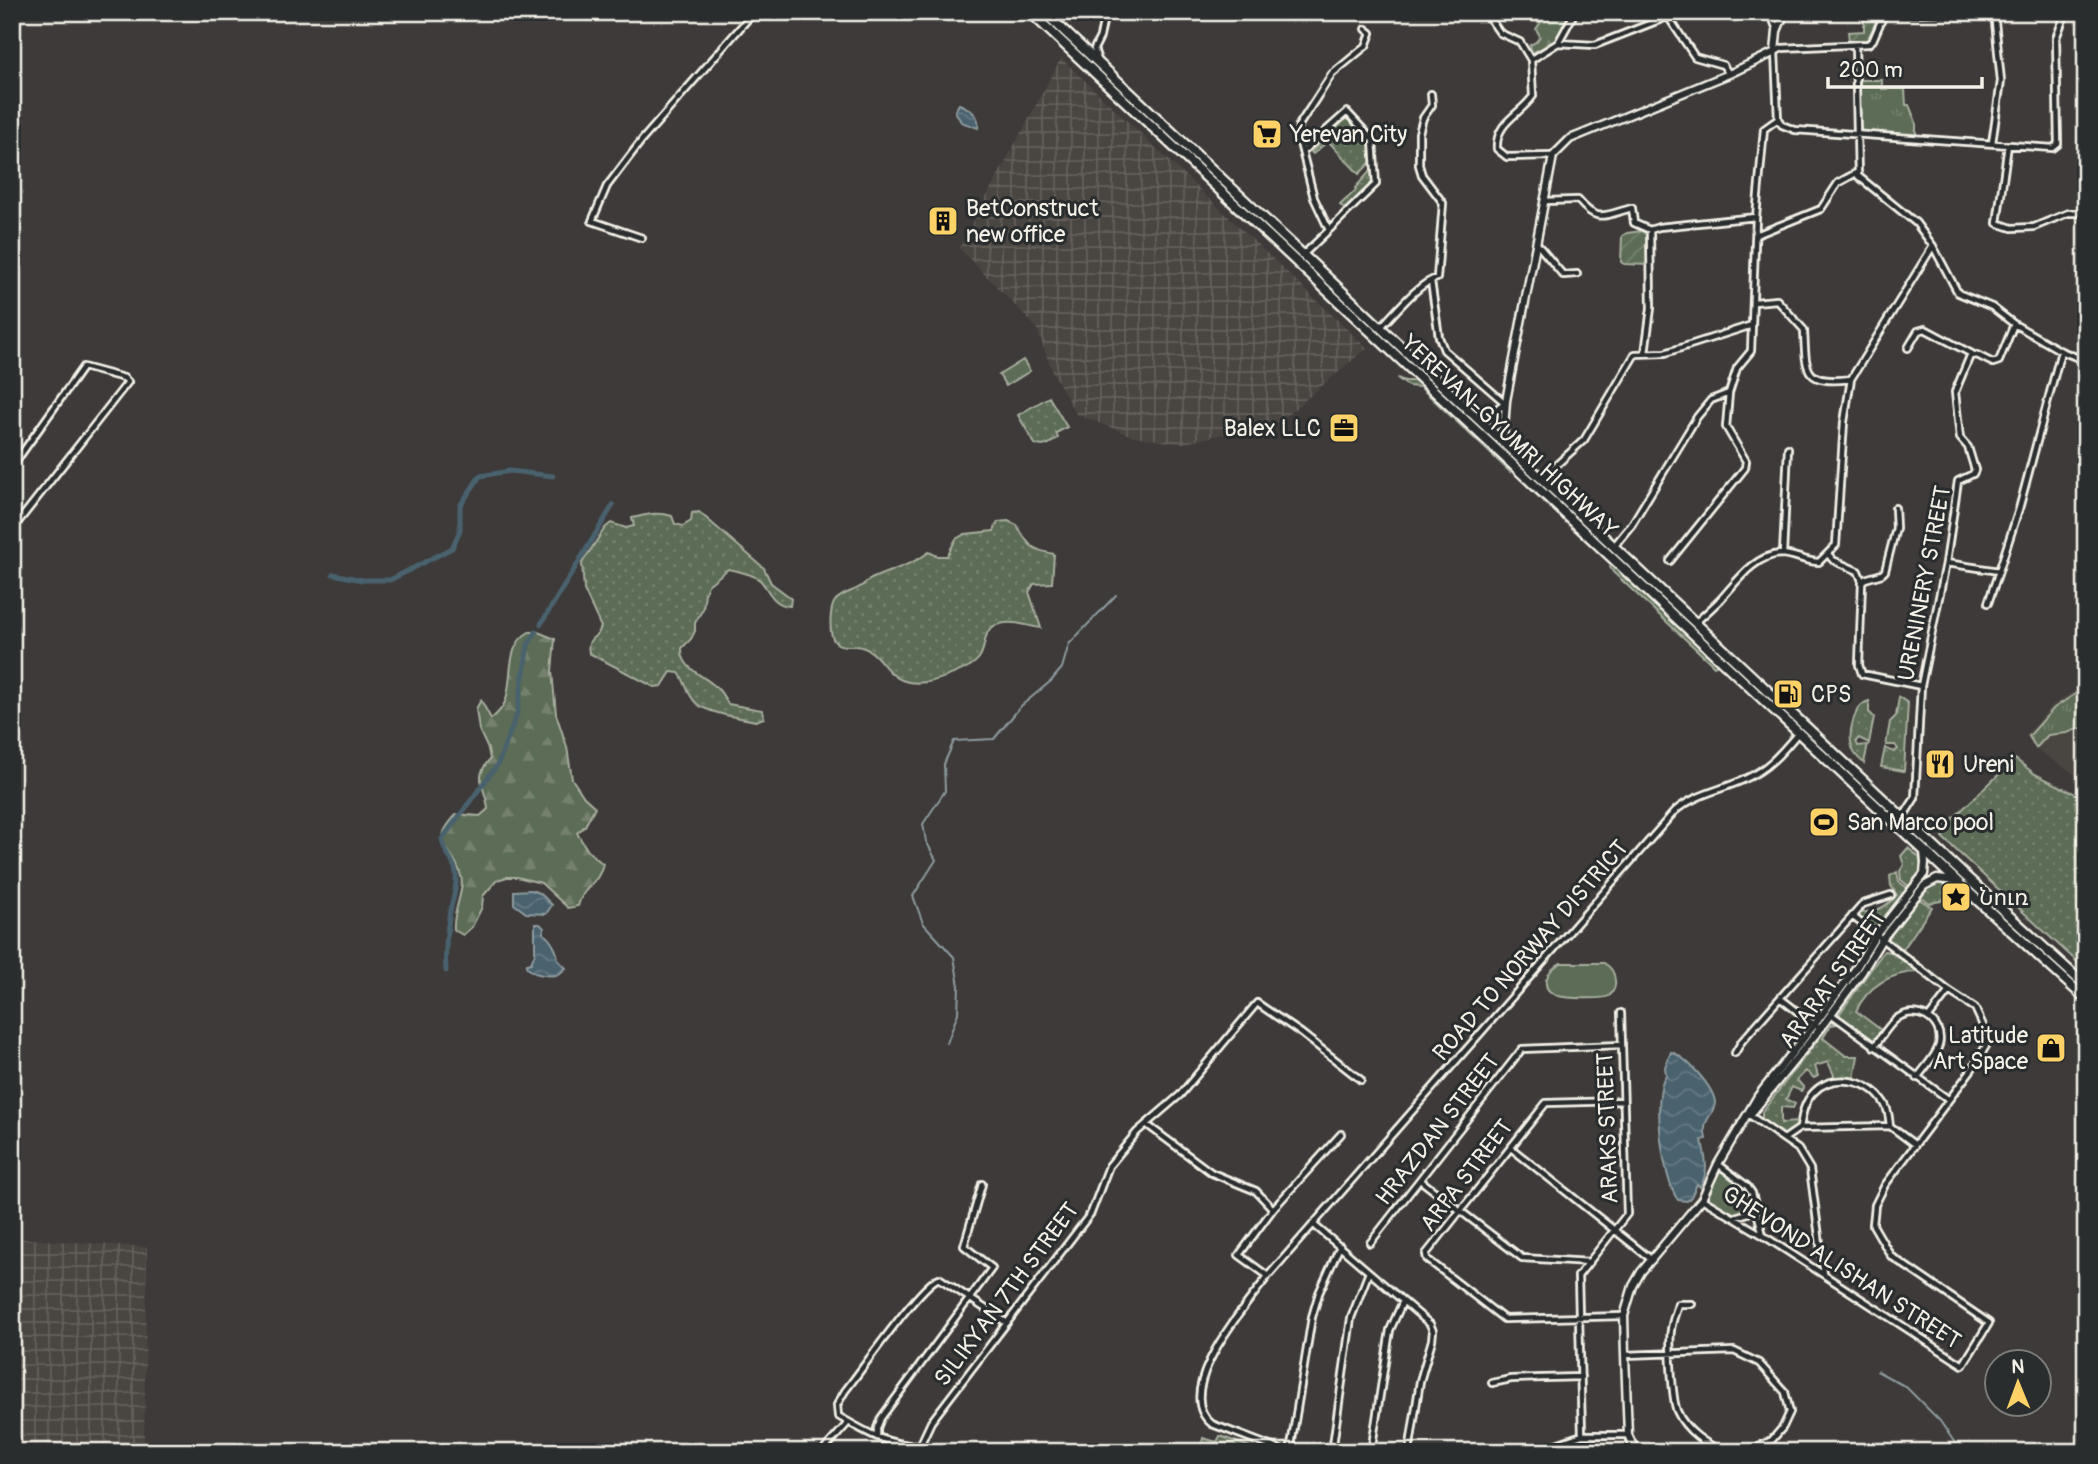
<svg xmlns="http://www.w3.org/2000/svg" width="2098" height="1464" viewBox="0 0 2098 1464" font-family="Pangolin,'Noto Sans Armenian',sans-serif">
<style>
.built{fill:#4a4440}
.industrial{fill:url(#industrial-grid)}
.grass{fill:url(#grass-dots);stroke:#a8ae9f;stroke-width:2}
.forest{fill:url(#forest-firs);stroke:#a8ae9f;stroke-width:2}
.park{fill:url(#park-tufts);stroke:#a8ae9f;stroke-width:2}
.garden{fill:url(#garden-furrows);stroke:#a8ae9f;stroke-width:2}
.pitch{fill:#5c6c56;stroke:#a8ae9f;stroke-width:2}
.water{fill:url(#water-waves);stroke:#8e9b9f;stroke-width:2}
.lines{fill:none;stroke-linecap:round;stroke-linejoin:round}
.stream{stroke:#8e9b9f;stroke-width:2}
.canal{stroke:#4a626e;stroke-width:5}
.minor-casing{stroke:#f4f1e8;stroke-width:10}
.tertiary-casing{stroke:#f4f1e8;stroke-width:11}
.trunk-casing{stroke:#f4f1e8;stroke-width:13}
.minor{stroke:#2a2d2e;stroke-width:4.5}
.tertiary{stroke:#2a2d2e;stroke-width:6}
.trunk{stroke:#2a2d2e;stroke-width:8}
.labels{text-anchor:middle;stroke-width:6;stroke-linejoin:round;paint-order:stroke}
.poi-label{font-size:23px;fill:#f4f1e8;stroke:#2a2d2e;text-anchor:start}
.street-label{font-size:23px;fill:#f4f1e8;stroke:#2a2d2e}
</style>
<defs>
<pattern id="industrial-grid" width="8" height="8" patternUnits="userSpaceOnUse" patternTransform="scale(1.75)"><rect width="8" height="8" fill="#4a4440"/><path d="M0 4h8M4 0v8" fill="none" stroke="#655f5c"/></pattern>
<pattern id="grass-dots" width="8" height="8" patternUnits="userSpaceOnUse" patternTransform="scale(1.75)"><rect width="8" height="8" fill="#5c6c56"/><path d="M2 2h.1M6 6h.1" fill="none" stroke="#74816e" stroke-width="1.8" stroke-linecap="round"/></pattern>
<pattern id="forest-firs" width="22" height="20" patternUnits="userSpaceOnUse" patternTransform="scale(1.75)"><rect width="22" height="20" fill="#5c6c56"/><path d="M5 1l3.5 6h-7zM16 11l3.5 6h-7z" fill="#74816e"/></pattern>
<pattern id="park-tufts" width="24" height="20" patternUnits="userSpaceOnUse" patternTransform="scale(1.75)"><rect width="24" height="20" fill="#5c6c56"/><path d="M3 7l-1-3M5 7V3M7 7l1-3M15 17l-1-3M17 17v-4M19 17l1-3" fill="none" stroke="#74816e"/></pattern>
<pattern id="garden-furrows" width="10" height="10" patternUnits="userSpaceOnUse" patternTransform="scale(1.75)"><rect width="10" height="10" fill="#5c6c56"/><path d="M-1 1l2-2M0 10L10 0M9 11l2-2" fill="none" stroke="#74816e"/></pattern>
<pattern id="water-waves" width="16" height="10" patternUnits="userSpaceOnUse" patternTransform="scale(1.75)"><rect width="16" height="10" fill="#4a626e"/><path d="M0 5q4-4 8 0t8 0" fill="none" stroke="#657983"/></pattern>
</defs>
<rect width="100%" height="100%" fill="#3d3a39"/>
<filter id="ink" filterUnits="userSpaceOnUse"><feTurbulence type="fractalNoise" baseFrequency=".0143" numOctaves="2"/><feDisplacementMap in="SourceGraphic" scale="14" xChannelSelector="R" yChannelSelector="G"/><feConvolveMatrix kernelMatrix="1 2 1 2 8 2 1 2 1" color-interpolation-filters="sRGB"/></filter>
<g filter="url(#ink)">
<path class="built" d="M2086 683V781L2036 750 2026 736 2051 706Z"/>
<path class="industrial" d="M1061 58 1367 348 1279 422 1180 444 1132 436 1076 414 1052 371 1036 327 959 248Z
M12 1238 147 1247 144 1452H12Z"/>
<path class="grass" d="M1035 12H1040L1295 251 1293 254Z
M1348 117 1372 144 1373 160 1359 174 1328 141 1313 154 1311 152Z
M1372 169V184L1345 209 1340 205 1356 190 1355 188Z
M1305 261 1731 661 1728 663 1304 265Z
M1397 378 1405 381H1420L1507 464 1509 471 1420 387 1408 386Z
M1049 397 1067 427 1056 433 1058 438C1050 443 1044 449 1035 444L1018 415Z
M699 512 764 568 771 583 791 598 790 606C773 605 770 592 761 581 754 574 738 571 728 569L708 585 705 593 703 609 695 623V631L691 639 682 648C681 671 706 675 718 689 722 693 725 699 728 704L762 710 764 718 756 721C741 718 706 713 696 703 687 694 686 682 679 673L671 672 662 686 654 687 589 653C587 643 590 639 598 634L601 627 584 590 582 563 605 528 611 523 626 528 634 526 632 518C646 515 657 511 672 516L675 524 683 526 691 521 692 513Z
M1008 521 1017 525C1028 545 1031 550 1054 554L1052 583 1034 584 1029 592 1041 628C1029 627 1018 621 1005 623 979 626 989 644 979 658 972 669 939 680 927 682 881 689 887 648 855 646 843 646 833 647 831 632 830 624 830 608 835 601 841 594 851 592 858 588 863 586 866 581 871 579 892 569 911 566 929 552L937 556H947L956 539 965 534 994 531 998 522Z
M1612 564 1718 662V664L1714 666 1711 663 1613 572 1610 567Z
M1744 673 1881 801 1879 804 1741 675Z
M1899 697 1908 703 1904 771 1881 767 1885 748 1894 752 1898 749 1895 745H1886L1890 722 1896 716Z
M1869 701V712L1874 717 1869 743 1859 738 1856 741 1858 746 1868 745 1864 763C1859 759 1855 756 1853 750 1847 736 1853 705 1869 701Z
M2015 759 2035 774 2086 799V970L1943 838 1944 827Z
M1892 811 2023 934 2021 936 1889 813Z
M1908 848 1919 857 1922 869 1910 887 1901 880 1900 871 1904 865 1901 856Z
M1897 872 1899 882 1909 889 1878 927 1872 929 1858 918 1861 913C1878 911 1886 907 1897 895L1891 886 1890 876Z
M1938 881 1948 884 1956 890 1948 899 1945 897 1941 901 1930 903 1920 897 1931 884Z
M1917 898 1932 907 1902 951 1886 940Z
M1884 951 1891 952 1919 972C1891 972 1868 986 1856 1011L1881 1030 1872 1043 1838 1016Z
M1832 1022 1837 1024 1831 1025 1823 1038 1846 1056H1858L1854 1079 1833 1080 1834 1075 1828 1062 1815 1066 1818 1076 1814 1078 1806 1071 1797 1080 1804 1088 1801 1091 1792 1087 1786 1099 1795 1104 1793 1108 1781 1107V1123L1798 1122V1128L1784 1136 1762 1119V1112Z
M1220 1436 1259 1450V1452L1200 1451 1203 1438 1217 1442Z"/>
<path class="forest" d="M1525 12H1573L1555 42 1532 53 1530 45 1536 42 1540 36 1536 29 1541 22 1533 21Z
M529 632H538L555 639 552 671 556 714 567 747 572 779 584 797 595 807 585 826 577 833 588 851 603 864C599 884 583 886 578 906L568 908 541 883 517 877H507L497 880 483 896 482 907 472 927 463 935 454 930C452 912 465 891 461 876 454 845 426 847 457 814L480 816 488 809C486 787 472 779 490 759L488 749 479 730 476 709 481 700 491 719C496 715 502 709 505 702 514 680 504 646 529 632Z"/>
<path class="park" d="M1858 80H1882V89H1905L1906 105H1909L1916 122V135H1858Z
M2081 690 2086 692V732L2080 728 2067 733 2048 735 2036 748 2029 736 2054 708Z
M1721 1171C1732 1176 1765 1200 1744 1212 1742 1213 1736 1215 1733 1214 1725 1213 1715 1204 1708 1200L1707 1196 1717 1174Z"/>
<path class="garden" d="M1864 12H1881L1867 40H1849L1848 32 1864 31Z
M1642 231 1649 237 1648 265 1624 264 1621 262 1622 236 1627 233Z"/>
<path class="pitch" d="M1023 360 1030 371 1006 386 999 375Z
M1561 963H1604C1611 967 1615 973 1615 981 1616 986 1613 993 1609 996 1603 1000 1565 998 1558 996 1537 989 1547 970 1561 963Z"/>
<path class="water" d="M959 104C969 108 981 116 978 128L961 122 955 111Z
M531 890 540 893 552 905 546 914 526 913 514 904V891Z
M535 924H540L544 928 543 933C550 938 558 951 558 960L566 968 558 975C548 976 533 976 526 966L527 964 531 963 535 953Z
M1671 1052C1685 1056 1713 1086 1715 1102 1715 1110 1709 1115 1706 1123 1704 1128 1705 1134 1706 1139L1702 1140C1705 1158 1710 1171 1700 1187L1697 1184 1691 1197 1687 1201 1678 1200C1663 1181 1651 1094 1666 1075L1665 1067Z"/>
<g class="lines">
<path class="stream" d="M947 1043 958 1013 959 986 954 957 923 923 913 896 936 860 926 841 923 824 945 791 944 764 954 741 994 739 1021 706 1051 681 1062 668 1069 644 1116 595
M1877 1371 1906 1387 1940 1421 1961 1452"/>
<path class="canal" d="M333 574 362 580H390L452 548 460 530V506L480 476 510 471 553 476
M541 624 613 505
M446 971C445 953 446 935 449 917 451 903 458 887 456 874 455 860 443 852 442 839L498 764 517 714 528 645 536 632"/>
<g class="minor-casing">
<path id="minor" d="M1485 12 1500 33 1520 42 1531 60
M1665 12 1695 57 1723 65 1729 74
M1770 12 1777 30
M1884 14 1939 12
M1558 43 1575 12
M1855 45 1858 176 1916 223 1933 246 1958 293 1992 307 2014 324 2061 351 2086 361
M1098 60 1094 49 1100 37 1105 12
M1778 119 1782 125 1795 130 2053 148 2058 144 2056 38 2066 12
M1778 119 1775 52 1782 48 1868 44 1873 40 1885 12
M1992 143 2001 81 1994 12
M2008 145 1997 223 2012 228 2034 227 2068 213H2086
M1303 151 1347 112 1373 140 1376 184 1329 230
M1553 156 1507 157 1497 149C1495 122 1520 115 1533 96L1531 60 1558 43 1595 45 1667 17
M1544 201 1578 200C1598 224 1604 215 1632 208L1634 223 1650 230 1659 227 1756 217
M1756 235 1821 209 1838 183 1858 172
M642 238 592 221 607 186 642 140 754 12
M1537 244 1563 275 1577 274
M1304 254 1329 230 1314 198 1298 135 1299 125 1332 74 1366 46 1371 33 1366 29
M1431 281 1439 337 1444 350 1505 403
M1754 302 1777 300 1804 330C1806 371 1803 385 1851 379
M1380 328C1394 314 1418 283 1437 278L1443 203 1422 175 1419 165V133L1423 118 1432 105 1431 94
M1908 348 1918 331 1925 329 1972 354
M1645 353 1651 308 1650 230
M12 467 83 367 124 378 128 382 19 521 12 515
M1542 478 1584 440 1635 354 1665 353 1752 325 1756 217 1764 129 1778 119
M1895 508 1896 528 1885 571 1882 574 1865 579 1862 582 1859 665 1862 674 1921 686
M1614 546 1632 524 1697 417 1711 400 1729 393 1737 368 1751 351 1752 325
M1783 554 1788 448
M1828 554 1833 560 1858 571 1862 581
M1670 561 1745 468 1746 461 1726 427 1729 393
M1946 563 1999 571 2019 509 2061 351
M1988 603 1999 571
M1695 623C1703 616 1712 608 1720 600 1736 583 1754 555 1781 554 1793 554 1806 562 1819 562L1836 545 1844 422 1851 379 1933 246
M1903 817 1915 798 1921 686 1946 563 1958 481 1973 474 1975 470 1968 447 1960 438 1955 392 1970 356 1977 355 1993 363 1999 361 2014 324
M1780 998 1820 1029
M1831 1014 1948 1099
M1929 1017 1949 991
M1874 1047C1881 1038 1887 1027 1895 1020 1914 1003 1945 1020 1939 1045 1936 1056 1924 1068 1917 1078
M1735 1053 1742 1041 1863 904 1891 895
M1623 1101 1546 1103 1426 1254 1427 1259 1504 1319 1624 1316
M1748 1114 1798 1149 1810 1169 1824 1274
M1146 1124 1212 1173 1256 1191 1273 1209
M1800 1128C1802 1115 1804 1102 1814 1092 1832 1073 1867 1079 1882 1100 1888 1107 1889 1117 1890 1126
M1784 1139 1800 1128 1890 1126 1914 1144
M1511 1148 1652 1260
M1718 1164 1747 1186 1752 1193 1763 1235
M1420 1180 1522 1258 1590 1262
M1702 1199 1764 1236 1963 1365 1989 1323 1891 1256 1873 1225 1875 1205 1885 1185 1972 1069 1986 1046V1032L1975 1008 1949 991 1852 916
M1735 1217 1748 1213 1754 1202
M1313 1224 1430 1324 1433 1331 1432 1340 1420 1381 1409 1452
M1370 1243 1522 1049 1621 1045
M1268 1276 1239 1255 1273 1209 1341 1134
M1692 1304H1678C1676 1312 1672 1321 1671 1330 1669 1344 1672 1399 1677 1411 1685 1430 1707 1446 1726 1452
M1625 1355 1734 1351 1759 1363 1785 1392 1790 1412 1783 1427 1772 1440 1747 1452
M1492 1383 1511 1379 1581 1377
M1582 1435 1578 1276 1627 1214 1621 1013
M877 1437V1428L881 1418 992 1268 964 1246 982 1184
M919 1446C884 1444 868 1433 838 1416L837 1405 845 1391C861 1371 920 1285 939 1278L1007 1323
M1528 1449H1542L1582 1435H1628
M822 1452 847 1424
M917 1452 931 1422 1091 1213 1109 1166 1137 1132 1180 1095 1257 1003 1301 1033 1361 1080
M1286 1452 1212 1424C1170 1391 1245 1307 1268 1276L1675 811C1695 794 1722 790 1745 779 1768 769 1782 752 1798 733
M1290 1452 1312 1317 1319 1293 1340 1246
M1332 1452 1351 1318 1369 1272
M1371 1452 1390 1330 1403 1301"/>
</g>
<g class="tertiary-casing">
<path id="tertiary" d="M1476 418 1490 415 1505 403
M1503 442 1506 401 1553 156 1570 139 1729 74 1775 52 1777 31 1785 12
M1750 1115 1820 1029 1862 972 1882 939 1924 886 1937 879 1956 881
M1636 1452 1628 1435 1625 1355 1624 1316 1633 1286 1641 1272 1702 1199 1718 1164 1758 1096 1815 1024 1856 968 1876 935 1924 874 1925 863 1924 851"/>
</g>
<g class="trunk-casing">
<path id="trunk" d="M1030 12 1964 888 2086 999
M1044 12 1962 873 2086 986"/>
</g>
<use href="#minor" class="minor"/>
<use href="#tertiary" class="tertiary"/>
<use href="#trunk" class="trunk"/>
</g>
</g>
<defs>
<g id="supermarket-square" transform="scale(1.575)"><rect x="-9" y="-9" width="18" height="18" rx="4" fill="#ffd166" stroke="#2a2d2e"/><path d="M-6-5.5h2.5l.6 2H6L4.5 2H-2.5L-4.4-4H-6ZM-1.5 3.2a1.3 1.3 0 1 0 .1 0ZM3 3.2a1.3 1.3 0 1 0 .1 0Z" fill="#111"/></g>
<g id="building-square" transform="scale(1.575)"><rect x="-9" y="-9" width="18" height="18" rx="4" fill="#ffd166" stroke="#2a2d2e"/><path d="M-4-6H4V6H1V3H-1V6H-4ZM-2.5-4.3h1.7v1.8h-1.7ZM.8-4.3h1.7v1.8H.8ZM-2.5-1h1.7V.8h-1.7ZM.8-1h1.7V.8H.8Z" fill="#111"/></g>
<g id="office-square" transform="scale(1.575)"><rect x="-9" y="-9" width="18" height="18" rx="4" fill="#ffd166" stroke="#2a2d2e"/><path d="M-6-3h4V-5.5h4V-3h4V5H-6ZM-1-4.5V-3h2v-1.5ZM-6 0V1H6V0Z" fill="#111"/></g>
<g id="fuel-square" transform="scale(1.575)"><rect x="-9" y="-9" width="18" height="18" rx="4" fill="#ffd166" stroke="#2a2d2e"/><path d="M-5.5-6h7V0h2V4h1.3V-2.5L3-4.5l.8-.8L6-3V5H2.5V1h-1V6h-7ZM-4.2-4.7v3.2H.2V-4.7Z" fill="#111"/></g>
<g id="restaurant-square" transform="scale(1.575)"><rect x="-9" y="-9" width="18" height="18" rx="4" fill="#ffd166" stroke="#2a2d2e"/><path d="M-5-6h1v4h1v-4h1v4h1v-4h1v5L-1.5 .5V6h-2V.5L-5-1ZM5-6V6H3V1.5H1.5Q1.5-4 5-6Z" fill="#111"/></g>
<g id="stadium-square" transform="scale(1.575)"><rect x="-9" y="-9" width="18" height="18" rx="4" fill="#ffd166" stroke="#2a2d2e"/><path d="M0-5a6.5 5 0 1 0 0 10a6.5 5 0 1 0 0-10ZM-3.5-1.8h7v3.6h-7Z" fill="#111"/></g>
<g id="sight-square" transform="scale(1.575)"><rect x="-9" y="-9" width="18" height="18" rx="4" fill="#ffd166" stroke="#2a2d2e"/><path d="M0-6L1.8-2.2L6-1.7L2.9 1.2L3.7 5.4L0 3.3L-3.7 5.4L-2.9 1.2L-6-1.7L-1.8-2.2Z" fill="#111"/></g>
<g id="shop-square" transform="scale(1.575)"><rect x="-9" y="-9" width="18" height="18" rx="4" fill="#ffd166" stroke="#2a2d2e"/><path d="M-5-2.5h2.3a2.7 3.5 0 0 1 5.4 0H5L5.5 6h-11ZM-1.5-2.5h3a1.5 2.3 0 0 0-3 0Z" fill="#111"/></g>
</defs>
<g fill-rule="evenodd">
<use href="#supermarket-square" x="1267" y="134"/>
<use href="#building-square" x="943" y="221"/>
<use href="#office-square" x="1344" y="428"/>
<use href="#fuel-square" x="1788" y="694"/>
<use href="#restaurant-square" x="1940" y="764"/>
<use href="#stadium-square" x="1824" y="822"/>
<use href="#sight-square" x="1956" y="897"/>
<use href="#shop-square" x="2051" y="1048"/>
</g>
<g class="labels">
<g class="poi-label">
<text x="1290" y="142">Yerevan City</text>
<text x="966" y="216">BetConstruct<tspan x="966" dy="26">new office</tspan></text>
<text x="1321" y="436" text-anchor="end">Balex LLC</text>
<text x="1811" y="702">CPS</text>
<text x="1963" y="772">Ureni</text>
<text x="1847" y="830">San Marco pool</text>
<text x="1979" y="905">Նուռ</text>
<text x="2028" y="1043" text-anchor="end">Latitude<tspan x="2028" dy="26">Art Space</tspan></text>
</g>
<g class="street-label">
<text transform="translate(1510 436) rotate(43)" y="8">YEREVAN-GYUMRI HIGHWAY</text>
<text transform="translate(1924 583) rotate(-79)" y="8">URENINERY STREET</text>
<text transform="translate(1530 950) rotate(-49)" y="8">ROAD TO NORWAY DISTRICT</text>
<text transform="translate(1832 979) rotate(-54)" y="8">ARARAT STREET</text>
<text transform="translate(1607 1128) rotate(-92)" y="8">ARAKS STREET</text>
<text transform="translate(1437 1129) rotate(-52)" y="8">HRAZDAN STREET</text>
<text transform="translate(1466 1175) rotate(-52)" y="8">ARPA STREET</text>
<text transform="translate(1842 1267) rotate(33)" y="8">GHEVOND ALISHAN STREET</text>
<text transform="translate(1006 1294) rotate(-53)" y="8">SILIKYAN 7TH STREET</text>
</g>
</g>
<rect width="2098" height="1464" fill="none" stroke="#2a2d2e" stroke-width="42"/>
<rect x="21" y="21" width="2056" height="1422" fill="none" stroke="#f4f1e8" stroke-width="2.5" filter="url(#ink)"/>
<g transform="translate(2018 1383) rotate(359)"><circle r="33" fill="#2a2d2e" stroke="#7b7b78" stroke-width="2"/>
<path d="M0-5L12 26L0 18L-12 26Z" fill="#ffd166"/>
<text y="-10" font-size="19" font-weight="bold" text-anchor="middle" fill="#f4f1e8">N</text>
</g>
<path d="M1828 77v10h154v-10" fill="none" stroke="#f4f1e8" stroke-width="3.5"/>
<text x="1839" y="77" font-size="21" fill="#f4f1e8" stroke="#2a2d2e" stroke-width="5" paint-order="stroke">200 m</text>
</svg>
